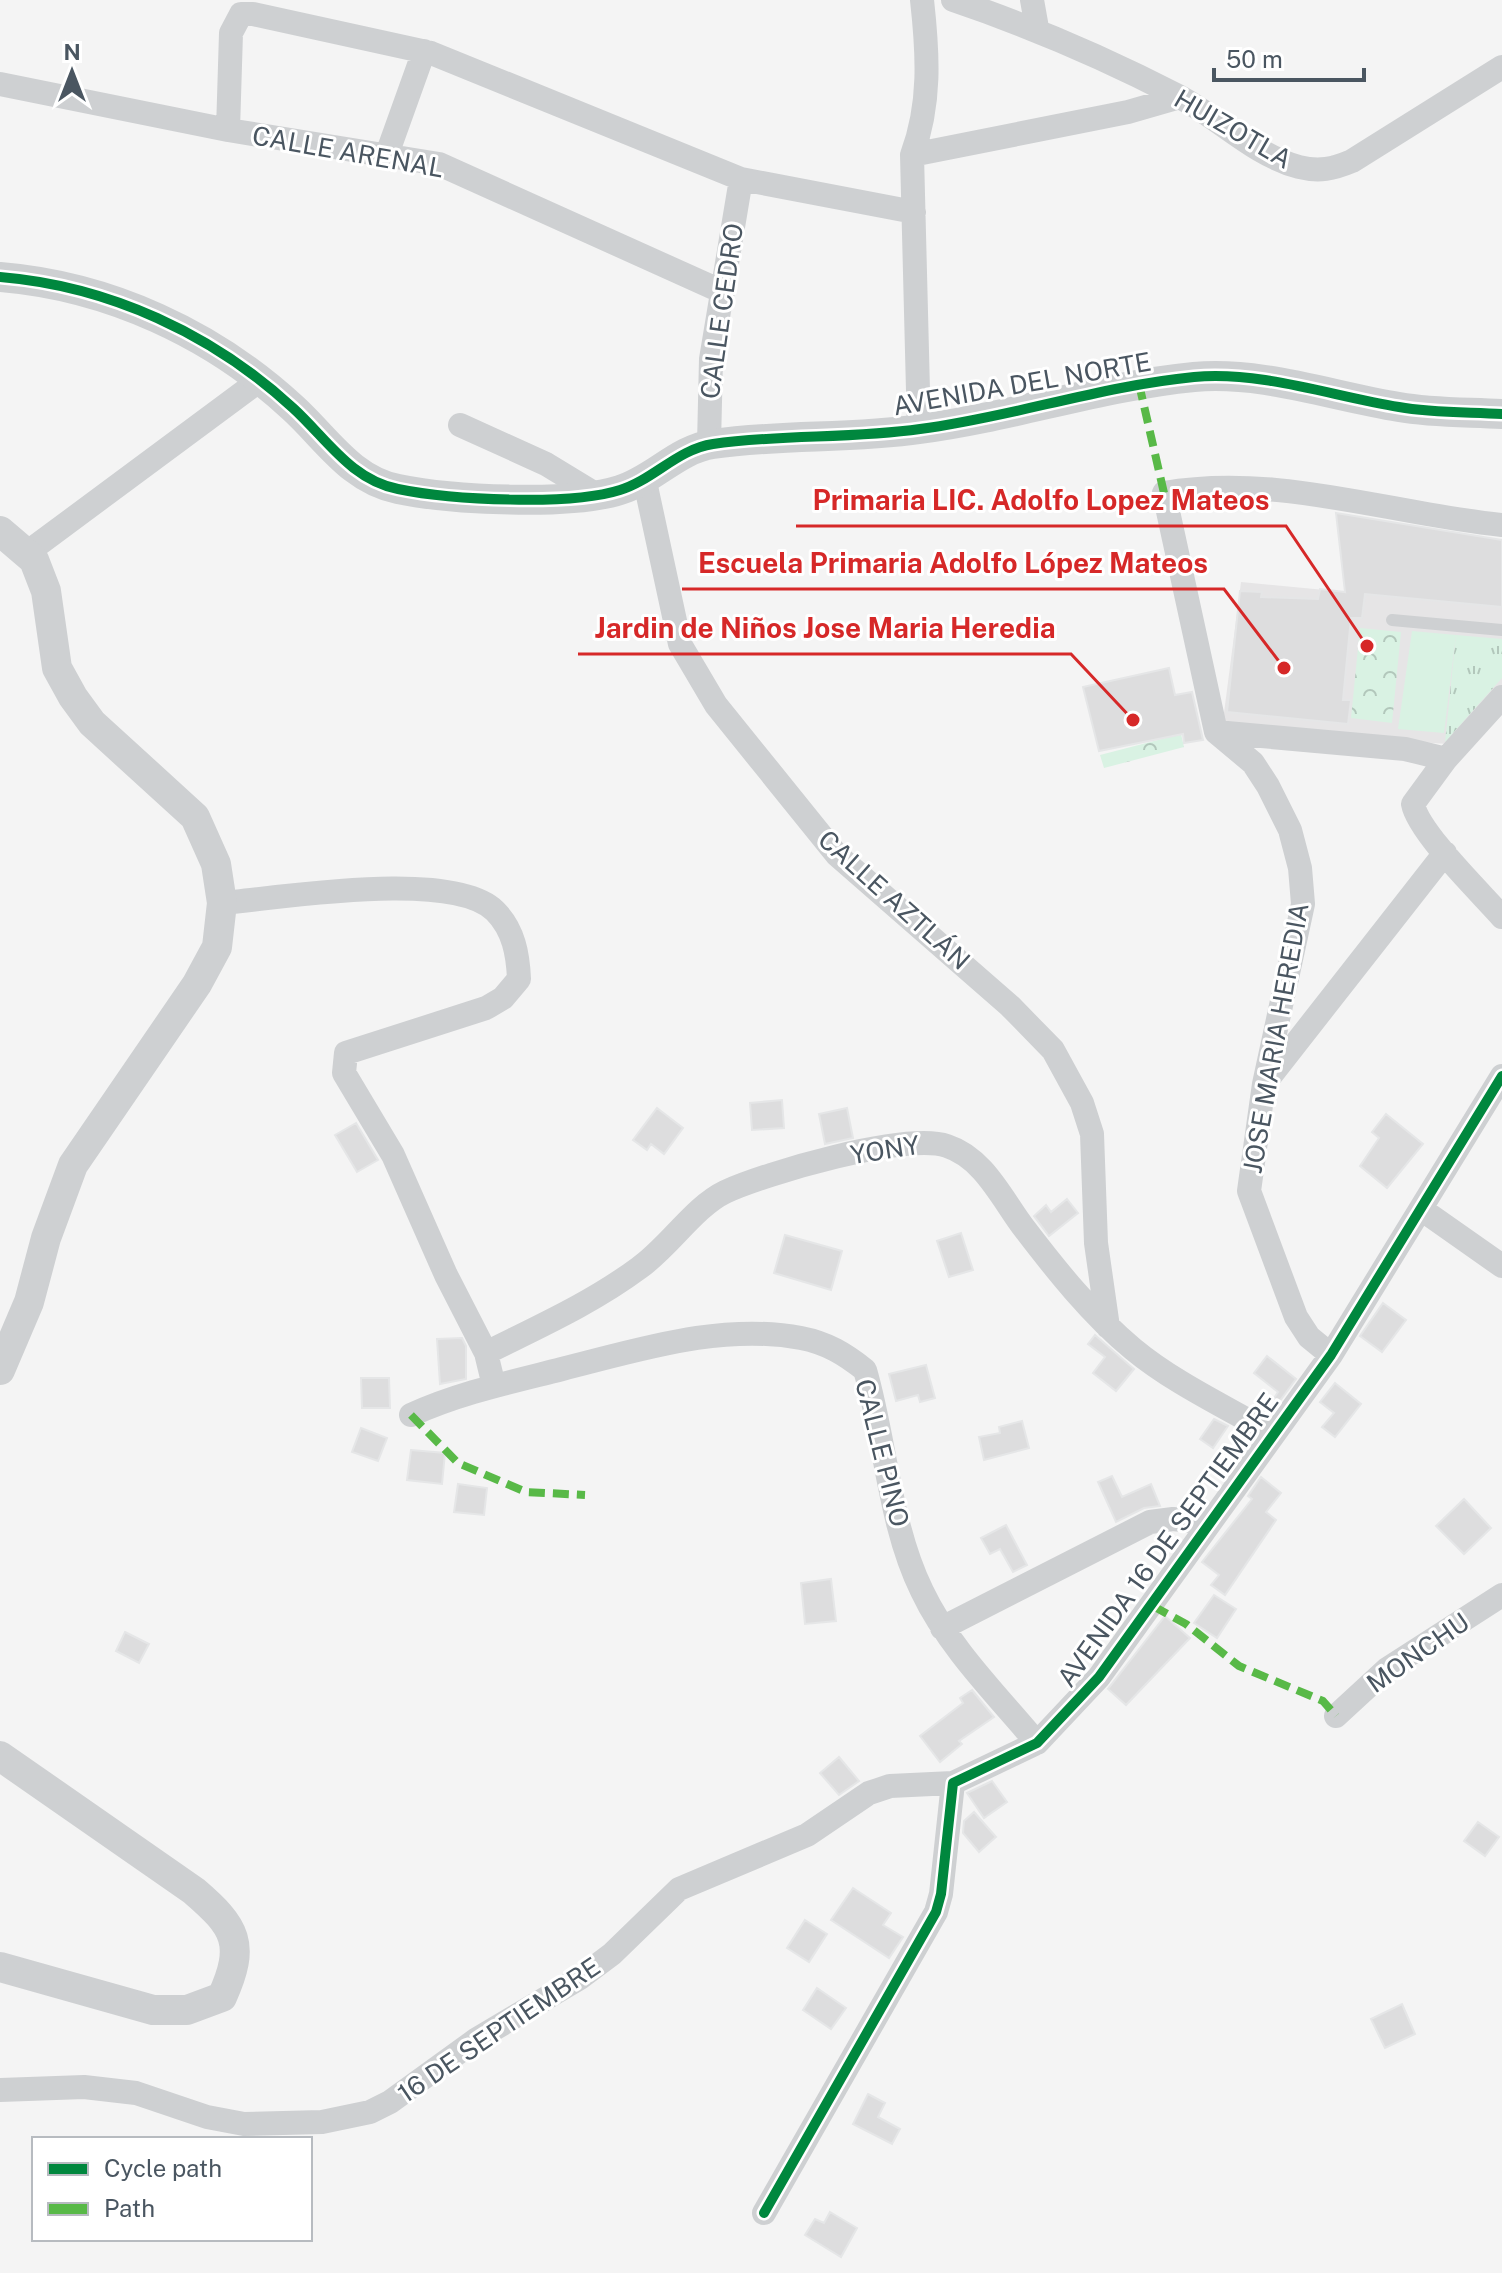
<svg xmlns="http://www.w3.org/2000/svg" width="1502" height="2273" viewBox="0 0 1502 2273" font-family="'Public Sans',sans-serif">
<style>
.education{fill:#e6e5e6}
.grass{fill:url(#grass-tufts)}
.park{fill:url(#park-crowns)}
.pitch{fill:#d9f2e3}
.building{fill:#ddddde;stroke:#e5e6e7;stroke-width:2}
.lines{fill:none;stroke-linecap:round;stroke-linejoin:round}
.service{stroke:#ced0d2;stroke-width:12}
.minor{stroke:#ced0d2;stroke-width:24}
.tertiary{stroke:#ced0d2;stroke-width:30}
.quiet{stroke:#58b947;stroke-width:8;stroke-dasharray:16 8;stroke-linecap:butt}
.cycleway-casing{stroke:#fff;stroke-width:15}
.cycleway{stroke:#00873e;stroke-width:10}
.labels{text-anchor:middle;stroke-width:6;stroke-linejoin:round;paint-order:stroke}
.street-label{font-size:26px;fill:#4a5661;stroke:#fff}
.leader{fill:none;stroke:#d62828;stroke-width:3}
.callout-dot{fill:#d62828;stroke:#fff;stroke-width:3}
.callout-label{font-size:28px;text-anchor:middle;font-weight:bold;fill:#d62828;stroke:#fff;stroke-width:6;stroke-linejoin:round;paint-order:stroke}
</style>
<defs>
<pattern id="grass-tufts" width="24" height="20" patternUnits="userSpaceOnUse" patternTransform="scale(2)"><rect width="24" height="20" fill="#d9f2e3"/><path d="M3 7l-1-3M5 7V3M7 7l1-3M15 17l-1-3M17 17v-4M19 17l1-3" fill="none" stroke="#b2c7bb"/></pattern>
<pattern id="park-crowns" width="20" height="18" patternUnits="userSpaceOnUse" patternTransform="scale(2)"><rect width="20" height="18" fill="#d9f2e3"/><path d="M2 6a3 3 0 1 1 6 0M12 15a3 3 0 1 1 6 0" fill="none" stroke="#b2c7bb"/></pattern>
</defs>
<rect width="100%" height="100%" fill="#f4f4f4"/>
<path class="education" d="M1241 582 1502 607V685L1447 744 1222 728Z"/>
<path class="grass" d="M1456 635 1502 639V678L1445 742Z"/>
<path class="park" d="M1360 628 1401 632 1392 723 1351 718Z
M1181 734 1184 747 1104 768 1100 755Z"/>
<path class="pitch" d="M1412 631 1456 635 1444 733 1398 729Z"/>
<path class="building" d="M1336 513 1502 540V607L1365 594 1362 618H1351L1343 700H1351L1348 724 1227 712 1240 591 1262 592 1261 597 1318 599 1320 589 1345 592Z
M1169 668 1175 695 1192 692 1203 740 1184 743 1183 734 1099 751 1083 687Z
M782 1100 784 1128 752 1130 750 1103Z
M657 1108 683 1128 664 1154 651 1144 647 1150 633 1140Z
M847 1108 853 1138 825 1144 819 1114Z
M1386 1114 1423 1144 1387 1188 1360 1166 1379 1138 1372 1132Z
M356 1123 378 1160 357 1172 335 1135Z
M1067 1199 1078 1213 1049 1236 1034 1216 1046 1205 1051 1212Z
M961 1233 973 1270 949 1277 937 1241Z
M785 1235 842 1251 831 1290 774 1273Z
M1383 1303 1406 1320 1382 1352 1360 1336Z
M1095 1335 1134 1369 1116 1391 1093 1373 1105 1357 1088 1344Z
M462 1338 466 1346V1379L440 1384 437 1339Z
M1267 1356 1296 1379 1279 1402 1274 1398 1278 1392 1254 1373Z
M926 1365 935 1398 920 1402 918 1395 896 1401 889 1374Z
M361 1378H389L390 1408H362Z
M1335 1383 1361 1404 1335 1437 1322 1427 1334 1413 1320 1402Z
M1214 1419 1228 1426 1213 1448 1200 1439Z
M1022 1421 1029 1448 984 1460 979 1437 1000 1433 999 1427Z
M361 1428 387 1438 378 1461 352 1452Z
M411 1450 445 1453 442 1484 407 1480Z
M1112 1476 1122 1497 1151 1484 1160 1506 1144 1508 1116 1522 1098 1482Z
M1261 1477 1281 1493 1266 1512 1276 1520 1225 1595 1211 1585 1219 1575 1202 1562 1252 1499 1248 1496Z
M458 1484 487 1488 484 1515 454 1512Z
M1464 1499 1491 1528 1464 1554 1436 1526Z
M1006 1525 1027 1565 1013 1572 1000 1549 990 1554 981 1538Z
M831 1579 836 1621 805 1624 801 1583Z
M1214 1595 1236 1609 1217 1638 1194 1623Z
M1165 1616 1190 1638 1126 1705 1108 1689Z
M125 1632 149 1644 139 1663 116 1651Z
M972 1690 994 1717 959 1741 962 1744 940 1762 920 1736 963 1703 960 1698Z
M839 1757 859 1781 839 1795 820 1773Z
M992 1781 1007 1802 984 1818 967 1793Z
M974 1812 996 1837 979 1852 963 1833 964 1821Z
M1478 1822 1499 1837 1485 1856 1464 1841Z
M853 1888 891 1913 883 1925 903 1937 889 1958 831 1920Z
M805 1920 827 1934 809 1962 787 1948Z
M817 1988 846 2008 831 2029 803 2010Z
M1402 2004 1415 2034 1385 2048 1371 2019Z
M868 2094 885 2103 878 2117 900 2129 892 2144 853 2124Z
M830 2212 857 2228 841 2257 805 2235 815 2219 824 2223Z"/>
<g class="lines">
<path class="service" d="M1392 620 1502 630"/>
<path class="minor" d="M953 0C1030 26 1105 58 1178 96 1218 117 1254 155 1299 167 1319 172 1333 169 1352 161L1502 67
M1032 0 1037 28
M0 84 228 130 439 164 723 292
M228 130 231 33 241 14H253L431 53 741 179 914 212
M912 155 1128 112 1180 97
M386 157 424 51
M460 425 546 464 597 495
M919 430 912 155C931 104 928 54 922 0
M709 444 711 359 741 179
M644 477 680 644 716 705 837 855 1010 1006 1053 1050 1082 1103 1092 1134 1096 1243 1108 1327
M28 552 260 380
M1502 697 1446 759 1413 804C1418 832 1481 893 1502 917
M1216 732 1405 749 1446 759
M222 903C282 898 452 869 495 911 514 930 518 955 519 979L503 998 486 1008 346 1053 344 1073 393 1155 446 1275 486 1353 494 1386
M1268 1079 1445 853
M1421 1209 1502 1266
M486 1353C538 1327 592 1303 639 1268 669 1247 694 1207 725 1192 766 1173 906 1132 947 1146 984 1158 1002 1199 1024 1228 1056 1270 1092 1315 1133 1349 1174 1383 1226 1407 1272 1434
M1331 1355 1309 1337 1296 1317 1249 1191 1264 1084 1303 904 1300 868 1290 830 1268 786 1253 763 1216 732 1164 493C1276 473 1391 514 1502 525
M411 1415C459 1393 511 1382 562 1369 639 1350 721 1323 801 1338 827 1343 845 1354 865 1370 886 1442 889 1524 922 1591 949 1648 997 1695 1037 1743
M942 1628 1150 1522 1173 1519 1208 1523
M1336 1716 1387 1669 1502 1595
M0 2090 84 2087 136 2093 207 2117 244 2124 322 2122 370 2112 390 2102 477 2039 580 1978 612 1954 679 1889 807 1835 869 1793 890 1786 953 1783
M764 2213 936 1912 941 1894 953 1783 1037 1743 1099 1677 1331 1355 1502 1076"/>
<path class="tertiary" d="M0 277C109 286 213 334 293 408 326 438 351 480 398 489 451 500 570 506 620 490 653 480 678 449 713 444 781 434 851 439 920 429 1012 417 1101 386 1194 377 1263 371 1331 396 1399 407 1432 413 1468 412 1502 414
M0 531 34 560 46 591 57 668 73 697 92 723 195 817 216 864 222 903 217 947 197 984 73 1165 46 1238 29 1302 0 1370
M0 1756 194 1891C236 1927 246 1944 222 1997L187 2010H153L0 1967"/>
<path class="quiet" d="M1139 384 1164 493
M411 1415 458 1463 526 1492 585 1495
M1153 1606 1186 1624 1239 1666 1323 1701 1336 1716"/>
<g class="cycleway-casing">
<path id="cycleway" d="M0 277C109 286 213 334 293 408 326 438 351 480 398 489 451 500 570 506 620 490 653 480 678 449 713 444 781 434 851 439 920 429 1012 417 1101 386 1194 377 1263 371 1331 396 1399 407 1432 413 1468 412 1502 414
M764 2213 936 1912 941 1894 953 1783 1037 1743 1099 1677 1331 1355 1502 1076"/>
</g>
<use href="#cycleway" class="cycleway"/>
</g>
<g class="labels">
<g class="street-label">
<text transform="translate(1233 129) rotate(30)" y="9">HUIZOTLA</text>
<text transform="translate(348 152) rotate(10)" y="9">CALLE ARENAL</text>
<text transform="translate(722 311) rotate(-82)" y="9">CALLE CEDRO</text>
<text transform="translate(1022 384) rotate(-10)" y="9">AVENIDA DEL NORTE</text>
<text transform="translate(894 900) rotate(42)" y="9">CALLE AZTLÁN</text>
<text transform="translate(1276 1038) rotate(-80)" y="9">JOSE MARIA HEREDIA</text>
<text transform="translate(885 1150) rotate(-9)" y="9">YONY</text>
<text transform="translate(882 1453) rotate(76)" y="9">CALLE PINO</text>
<text transform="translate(1168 1540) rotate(-54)" y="9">AVENIDA 16 DE SEPTIEMBRE</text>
<text transform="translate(1418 1653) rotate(-35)" y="9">MONCHU</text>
<text transform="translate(499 2030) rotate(-34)" y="9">16 DE SEPTIEMBRE</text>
</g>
</g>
<path class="leader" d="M1367 646L1286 526H796M1284 668L1224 589H682M1133 720L1071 654H578"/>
<g class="callout-dot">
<circle cx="1367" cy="646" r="8"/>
<circle cx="1284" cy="668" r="8"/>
<circle cx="1133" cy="720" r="8"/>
</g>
<g class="callout-label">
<text x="1041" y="510">Primaria LIC. Adolfo Lopez Mateos</text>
<text x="953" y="573">Escuela Primaria Adolfo López Mateos</text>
<text x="825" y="638">Jardin de Niños Jose Maria Heredia</text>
</g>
<rect x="32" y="2137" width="280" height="104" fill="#ffffff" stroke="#b7bbc0" stroke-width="2"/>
<rect x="48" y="2163" width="40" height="12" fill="#00873e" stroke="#b7bbc0" stroke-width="2"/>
<text x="104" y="2177" font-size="24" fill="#4a5661">Cycle path</text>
<rect x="48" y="2203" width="40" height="12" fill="#58b947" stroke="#b7bbc0" stroke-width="2"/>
<text x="104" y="2217" font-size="24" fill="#4a5661">Path</text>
<g transform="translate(72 72)" stroke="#ffffff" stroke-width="6" paint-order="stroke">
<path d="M0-6L14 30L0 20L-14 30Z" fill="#4a5661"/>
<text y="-12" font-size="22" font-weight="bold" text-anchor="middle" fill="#4a5661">N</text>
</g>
<path d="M1214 68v12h150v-12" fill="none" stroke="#4a5661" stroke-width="4"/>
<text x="1226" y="68" font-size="24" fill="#4a5661" stroke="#ffffff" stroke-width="6" paint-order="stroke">50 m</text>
</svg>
